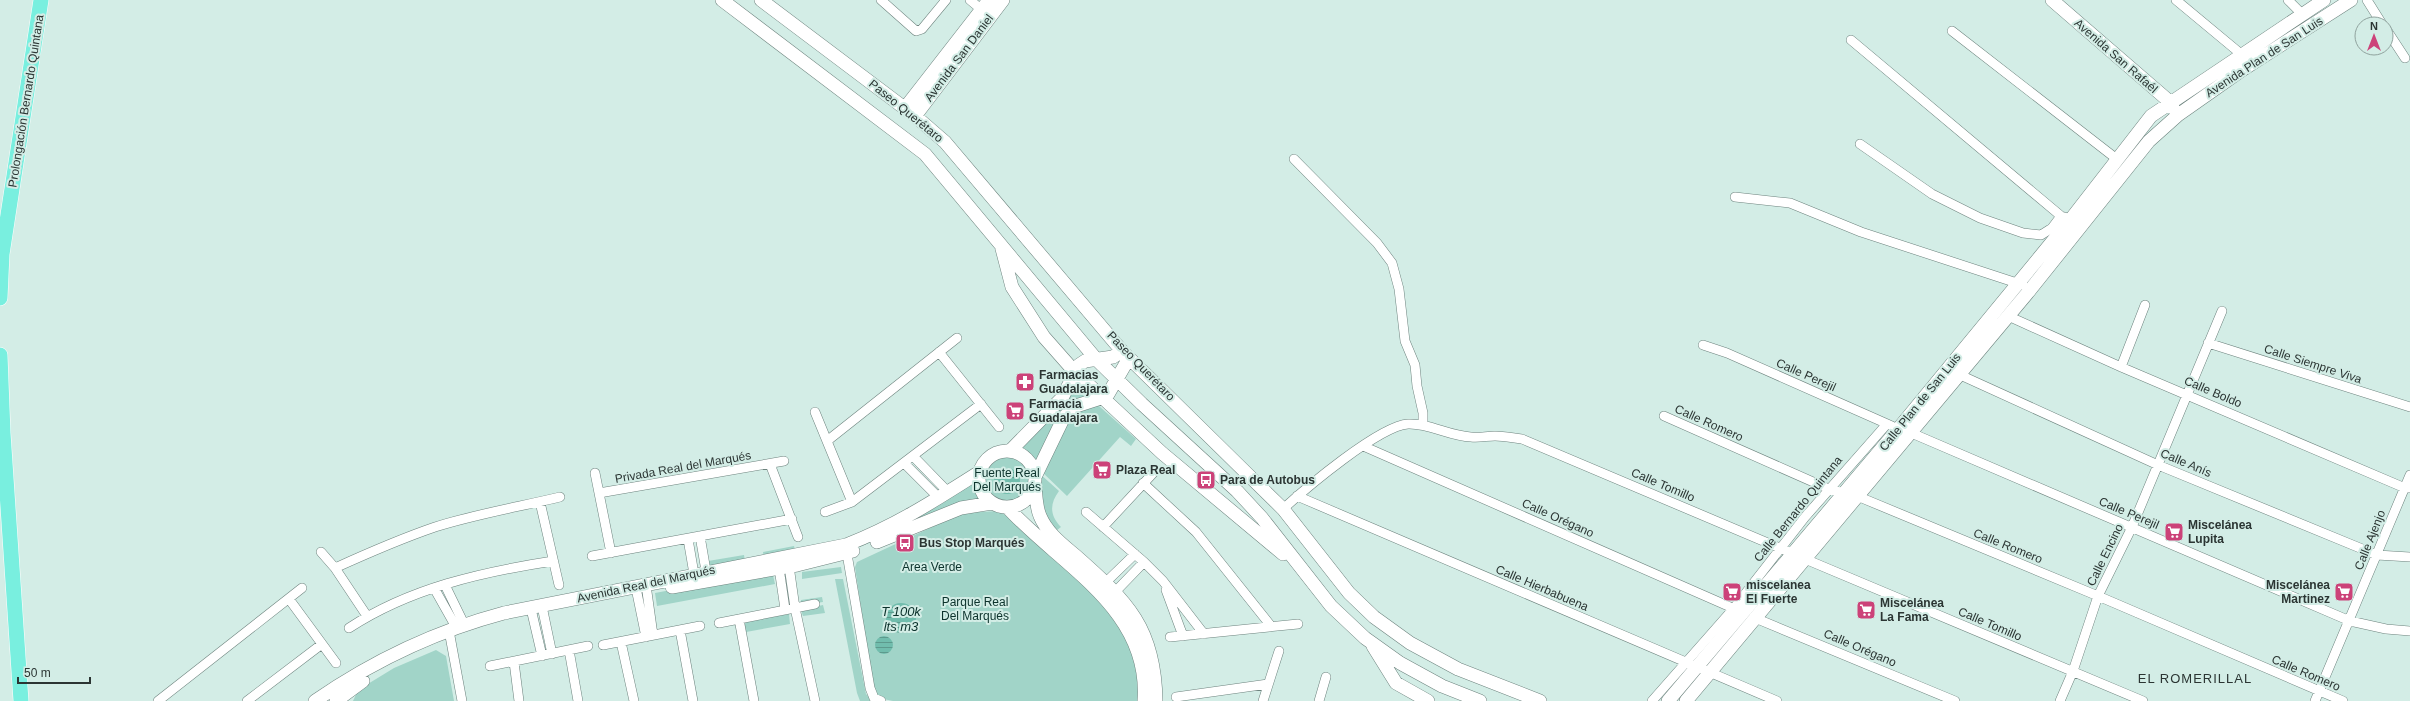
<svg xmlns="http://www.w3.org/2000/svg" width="2410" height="701" viewBox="0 0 2410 701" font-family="Arial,sans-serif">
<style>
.park{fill:#a1d4c8}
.water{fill:url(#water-rules)}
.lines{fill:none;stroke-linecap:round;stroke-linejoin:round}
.street-casing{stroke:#6d837e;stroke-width:10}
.secondary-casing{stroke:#6d837e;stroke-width:14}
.primary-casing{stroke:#fff;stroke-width:16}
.street{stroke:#fff;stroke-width:9}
.secondary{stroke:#fff;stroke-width:13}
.primary{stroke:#79efdf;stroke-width:15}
.labels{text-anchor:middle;stroke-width:4;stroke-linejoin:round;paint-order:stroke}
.street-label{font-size:12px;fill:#2b3533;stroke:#d3ede6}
.poi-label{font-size:12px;font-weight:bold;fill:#2b3533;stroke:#d3ede6;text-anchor:start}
.park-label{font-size:12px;fill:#0c322c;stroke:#d3ede6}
.water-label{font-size:13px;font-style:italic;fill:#0b312b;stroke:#d3ede6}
.neighbourhood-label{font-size:13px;letter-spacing:1px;fill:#2b3533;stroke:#d3ede6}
</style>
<defs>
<pattern id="water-rules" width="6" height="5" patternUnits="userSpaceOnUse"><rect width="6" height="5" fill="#71bdad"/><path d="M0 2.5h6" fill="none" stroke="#5d9a8d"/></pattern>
</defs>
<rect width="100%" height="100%" fill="#d3ede6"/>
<path class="park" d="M1074 386 1087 399 1076 404 1036 467 1028 456 1015 449Z
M1090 405 1099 406 1136 439 1131 446 1120 437 1067 496 1040 470 1064 417Z
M982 480a25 25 0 1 1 50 0a25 25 0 1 1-50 0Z
M1039 473 1059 491C1050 503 1049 515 1061 527L1052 534 1040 515Z
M973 480V487L979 500 959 505 850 551 848 545Z
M999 511C1033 534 1116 598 1130 635 1137 655 1139 680 1143 701H893L874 697 855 567 857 562 962 513Z
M794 546 796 553 764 558 763 552Z
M744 555 745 561 709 568 708 561Z
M841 567 842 573 802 579V572Z
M772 571 775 584 657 606 655 593Z
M835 579H843L866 694 873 701H860L857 693Z
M822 597 823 602 801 605V600Z
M823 605 825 613 803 616 801 610Z
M789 614 790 624 746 632 743 622Z
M436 650 446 656 454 701H353L358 690 394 668Z"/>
<path class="water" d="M994 481a13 13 0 1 1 26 0a13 13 0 1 1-26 0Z
M886 618a15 15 0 1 1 30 0a15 15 0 1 1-30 0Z
M875 645a9 9 0 1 1 18 0a9 9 0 1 1-18 0Z"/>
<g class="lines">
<g class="street-casing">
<path id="street" d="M881 0 916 31 922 29 946 0
M970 0 982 10
M2176 0 2241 54
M2288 0 2302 14
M2367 0 2382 24
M2386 29 2405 58
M1952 31 2118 160
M1851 40 2061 216 2071 219
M1860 144 1932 194 1980 218 2023 233 2041 235 2052 228 2061 216
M1294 159 1377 243 1392 263 1399 289 1405 341 1415 365 1417 386 1423 413V425
M1735 197 1790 203 1861 232 2023 285
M2008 316 2121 367 2405 488H2410
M2208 343 2410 407
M1703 345 1727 353 1892 426
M939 352 999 427
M2121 367 2145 305
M1958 374 2158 465 2377 555 2410 557
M815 412 852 502
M1664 416 1829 489 1857 496 2098 596 2343 701
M1909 432 2350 621 2386 629 2410 631
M827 441 957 338
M1363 446 1744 613
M913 456 948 492
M904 463 939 498
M770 464 798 537
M595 473 611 553
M1143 483 1196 532 1271 626
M599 493 784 461
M1297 496 1777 701
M540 502 559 585
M1283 509C1306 488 1379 426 1408 424 1429 423 1449 436 1471 437 1479 438 1487 436 1495 436 1504 436 1513 438 1522 439L1794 554
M825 512 852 502 981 404
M1086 512 1144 562 1163 581 1204 634
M1103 527 1156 470
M700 536 706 571
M688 539 694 574
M846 548 870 688 874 698 881 701
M321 552 335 568 367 616
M592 556 792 519
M1805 559 2143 701
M789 566 795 608 815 701
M335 568C368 553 400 539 435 527 476 514 518 507 560 497
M779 568 785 609
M1106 582 1135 554
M445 585 464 624
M434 588 456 627
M1166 590 1183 636
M1116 591 1144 562
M647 592 653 635
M637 593 646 637
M289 599 336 663
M543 611 552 654
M532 613 542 656
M1755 618 1955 701
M739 619 754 701
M719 623 815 604
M349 628C410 588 482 572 553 561
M680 630 693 701
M450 636 462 701
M1170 637 1298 624
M621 642 634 701
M603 645 700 626
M569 650 578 701
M514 662 519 701
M490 666 588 646
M1176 697 1268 684
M158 701 302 588
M247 701 322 644
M1263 701 1279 651
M1319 701 1326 677
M1652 701 1734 608 1805 517 1886 425
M2060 701 2073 671 2098 596 2132 527 2222 311
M2315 701 2410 475"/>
</g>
<g class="secondary-casing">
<path id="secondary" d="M722 0 925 154 1096 359 1142 404 1237 491 1262 518 1331 606 1365 638 1400 663 1442 686 1480 701
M761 0 915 116 945 142 1122 351 1283 509 1349 593 1374 617 1410 643 1458 669 1540 701
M2052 0 2170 102 2173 108
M905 108 989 0
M915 116 1003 0
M1001 245 1012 287 1044 337 1074 371 1162 453 1283 554
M979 479a28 28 0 1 1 56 0a28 28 0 1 1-56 0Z
M1010 451 1062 398 1079 365 1085 361 1113 357 1122 351
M1035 477 1064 417 1076 406 1107 396 1129 358
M1035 486C1036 495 1036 507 1040 516 1047 533 1062 544 1076 556 1128 602 1155 628 1156 701
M1008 508C1061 566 1151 609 1144 701
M877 542 961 508 992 503
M672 587 797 565 853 551
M1373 646 1396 683 1428 701
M315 701C373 661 436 631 504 613L846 545C895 526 934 501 978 473
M336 701 363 681
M1668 701 1899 428 2071 219 2151 116 2324 0
M1686 701 2030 290 2149 141 2178 115 2242 70 2351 0"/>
</g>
<g class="primary-casing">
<path id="primary" d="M0 298 2 254 41 0
M0 355 3 433 21 701"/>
</g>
<use href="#street" class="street"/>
<use href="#secondary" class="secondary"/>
<use href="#primary" class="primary"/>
</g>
<defs>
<g id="pharmacy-square" transform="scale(1)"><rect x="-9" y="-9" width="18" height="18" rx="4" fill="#cc4279" stroke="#d3ede6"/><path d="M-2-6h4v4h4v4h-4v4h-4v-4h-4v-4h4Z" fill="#fff"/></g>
<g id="supermarket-square" transform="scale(1)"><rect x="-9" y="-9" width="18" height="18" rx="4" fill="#cc4279" stroke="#d3ede6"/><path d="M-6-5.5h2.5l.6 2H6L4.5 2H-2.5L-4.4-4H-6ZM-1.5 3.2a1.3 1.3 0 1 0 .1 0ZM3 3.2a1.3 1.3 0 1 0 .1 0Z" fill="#fff"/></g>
<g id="bus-square" transform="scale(1)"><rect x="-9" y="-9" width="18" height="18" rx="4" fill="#cc4279" stroke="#d3ede6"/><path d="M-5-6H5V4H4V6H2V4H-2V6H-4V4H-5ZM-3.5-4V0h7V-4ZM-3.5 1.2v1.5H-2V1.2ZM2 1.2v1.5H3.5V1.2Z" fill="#fff"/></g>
</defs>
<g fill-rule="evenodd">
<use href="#pharmacy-square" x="1025" y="382"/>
<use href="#supermarket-square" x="1015" y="411"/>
<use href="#supermarket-square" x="1102" y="470"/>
<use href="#bus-square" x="1206" y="480"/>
<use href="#supermarket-square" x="2174" y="532"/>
<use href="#bus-square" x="905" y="543"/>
<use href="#supermarket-square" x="1732" y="592"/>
<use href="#supermarket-square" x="2344" y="592"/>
<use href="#supermarket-square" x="1866" y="610"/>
</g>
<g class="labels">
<g class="street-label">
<text transform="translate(2116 56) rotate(41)" y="4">Avenida San Rafaél</text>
<text transform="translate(2264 57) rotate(-33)" y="4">Avenida Plan de San Luis</text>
<text transform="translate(959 58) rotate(-53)" y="4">Avenida San Daniel</text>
<text transform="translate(26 101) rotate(-81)" y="4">Prolongación Bernardo Quintana</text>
<text transform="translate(906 111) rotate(39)" y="4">Paseo Querétaro</text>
<text transform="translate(2313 364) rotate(18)" y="4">Calle Siempre Viva</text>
<text transform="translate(1141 366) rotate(46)" y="4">Paseo Querétaro</text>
<text transform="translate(1806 375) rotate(24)" y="4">Calle Perejil</text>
<text transform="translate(2213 392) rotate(23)" y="4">Calle Boldo</text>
<text transform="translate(1920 402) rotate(-51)" y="4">Calle Plan de San Luis</text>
<text transform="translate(1709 423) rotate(24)" y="4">Calle Romero</text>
<text transform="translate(2186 463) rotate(23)" y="4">Calle Anís</text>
<text transform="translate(683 467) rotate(-10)" y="4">Privada Real del Marqués</text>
<text transform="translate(1663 485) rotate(23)" y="4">Calle Tomillo</text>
<text transform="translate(1798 509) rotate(-51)" y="4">Calle Bernardo Quintana</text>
<text transform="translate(2129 513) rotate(23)" y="4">Calle Perejil</text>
<text transform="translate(1558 518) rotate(24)" y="4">Calle Orégano</text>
<text transform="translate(2370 540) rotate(-68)" y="4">Calle Ajenjo</text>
<text transform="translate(2008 546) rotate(22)" y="4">Calle Romero</text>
<text transform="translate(2105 555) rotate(-64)" y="4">Calle Encino</text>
<text transform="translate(646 584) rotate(-12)" y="4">Avenida Real del Marqués</text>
<text transform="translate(1542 588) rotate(23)" y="4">Calle Hierbabuena</text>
<text transform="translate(1990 624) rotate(23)" y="4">Calle Tomillo</text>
<text transform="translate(1860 648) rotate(23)" y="4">Calle Orégano</text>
<text transform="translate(2306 673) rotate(23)" y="4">Calle Romero</text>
</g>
<g class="poi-label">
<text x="1039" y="379">Farmacias<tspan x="1039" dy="14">Guadalajara</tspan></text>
<text x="1029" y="408">Farmacia<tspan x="1029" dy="14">Guadalajara</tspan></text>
<text x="1116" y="474">Plaza Real</text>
<text x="1220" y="484">Para de Autobus</text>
<text x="2188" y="529">Miscelánea<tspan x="2188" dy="14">Lupita</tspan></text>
<text x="919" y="547">Bus Stop Marqués</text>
<text x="1746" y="589">miscelanea<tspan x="1746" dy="14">El Fuerte</tspan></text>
<text x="2330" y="589" text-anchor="end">Miscelánea<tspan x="2330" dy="14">Martinez</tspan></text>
<text x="1880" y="607">Miscelánea<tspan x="1880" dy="14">La Fama</tspan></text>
</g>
<g class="park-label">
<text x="1007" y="477">Fuente Real<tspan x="1007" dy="14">Del Marqués</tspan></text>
<text x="932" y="571">Area Verde</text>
<text x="975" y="606">Parque Real<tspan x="975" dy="14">Del Marqués</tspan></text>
</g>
<g class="water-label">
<text x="901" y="616">T 100k<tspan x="901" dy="15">lts m3</tspan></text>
</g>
<g class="neighbourhood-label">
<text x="2195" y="683">EL ROMERILLAL</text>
</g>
</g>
<g transform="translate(2374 36)"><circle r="19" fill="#d3ede6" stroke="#90a39e"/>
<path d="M0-3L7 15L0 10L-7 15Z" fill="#cc4279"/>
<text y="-6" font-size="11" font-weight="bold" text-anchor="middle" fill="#2b3533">N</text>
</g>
<path d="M18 677v6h72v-6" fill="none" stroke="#2b3533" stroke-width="2"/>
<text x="24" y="677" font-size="12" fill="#2b3533" stroke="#d3ede6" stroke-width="3" paint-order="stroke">50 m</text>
</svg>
